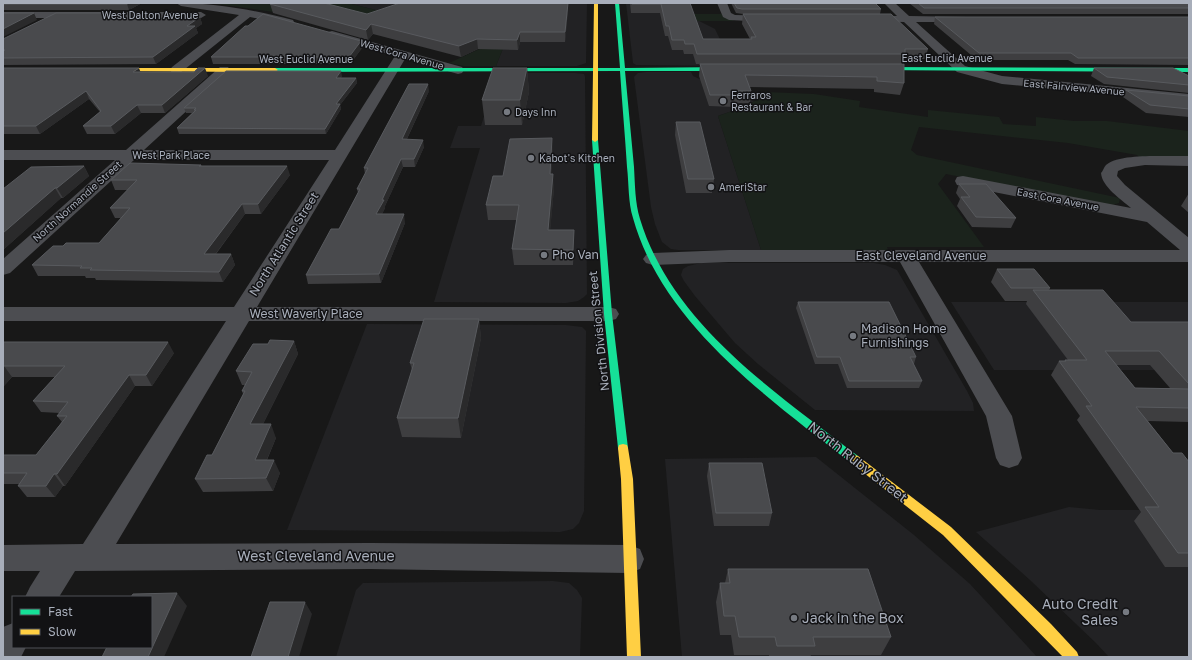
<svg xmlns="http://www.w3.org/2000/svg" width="1192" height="660" viewBox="0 0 1192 660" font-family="'Golos Text',sans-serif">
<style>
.built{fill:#222224}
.green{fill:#1b231c}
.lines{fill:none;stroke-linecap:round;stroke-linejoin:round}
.street{fill:#4c4d51;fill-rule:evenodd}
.fast{fill:#16e098;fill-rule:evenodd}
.slow{fill:#ffcf43;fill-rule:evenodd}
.wall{fill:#3e3e40;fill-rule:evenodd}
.shaded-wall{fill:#2a2a2b}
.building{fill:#494a4d;stroke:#585a5e}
.poi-dot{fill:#767a81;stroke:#121214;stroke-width:1.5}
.labels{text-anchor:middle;stroke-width:3;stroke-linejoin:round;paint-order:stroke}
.far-street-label{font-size:10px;fill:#a8aeba;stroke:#121214}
.far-poi-label{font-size:10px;fill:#a8aeba;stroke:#121214;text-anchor:start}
.street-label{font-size:12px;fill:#a8aeba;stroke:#121214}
.poi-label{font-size:12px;fill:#a8aeba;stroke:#121214;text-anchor:start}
.near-street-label{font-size:14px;fill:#a8aeba;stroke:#121214}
.near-poi-label{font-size:14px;fill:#a8aeba;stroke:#121214;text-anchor:end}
</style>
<rect width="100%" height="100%" fill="#181818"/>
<path class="built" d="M348 3H587L586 63 577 66H496L509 33 399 16Z
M626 3H678L676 21H699L715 29 733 66 636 65 633 63Z
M646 72H691L693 76 725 91 766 92 749 105 718 116 761 250H678L671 249 662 242 655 224 651 207 634 77 638 73Z
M497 73H575L584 74 585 77 587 294 584 297 578 301 566 303 434 302 480 148H450L458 126H481Z
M701 263H874L885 265 897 270 967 391 973 403 974 411 815 410 758 364 735 343 695 296 684 281 681 275 683 269 688 266Z
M951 302H1189V370H994Z
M367 324 566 325 582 327 586 331V335L584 511 579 523 573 529 560 532 287 530Z
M816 457 914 535 970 584 1037 657H682L665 459Z
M1069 507 1100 510H1189V657H1109L1096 643 1030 580 976 532Z
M553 581 569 583 577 590 582 598 580 657H336L356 590 363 583Z"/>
<path class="green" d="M211 3H304L274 12Z
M314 3H348L399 16 509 33 496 66H464L449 63 484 47Z
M674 14H722L725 18 735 21H676Z
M766 92 814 94 860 101 859 107 928 117V110L999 117 1003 124 1036 126V117L1074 121H1107L1189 131V157H1139L1137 155 1068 143 919 127 911 150 917 155 1120 198 1119 203 1109 206 946 174 938 184 984 247H887L888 250H761L718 116 749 105Z"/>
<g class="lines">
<path class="street" d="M176 3C215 3 255 10 293 20L294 22 289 25 250 17 180 73H172L170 70 172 67 239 15 181 6Z
M717 3H727L731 13 735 15 772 16 777 19 772 22 729 20 723 17Z
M884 3H895L909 16 968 17 969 19 964 22H916L965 66 1002 76 1189 94V102L1002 84 957 72 904 22 862 21 861 19 866 16H897Z
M3 12H201L206 15 201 18H3Z
M332 31 462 67 464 70 462 73 458 74 405 59 257 307H608L616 309 619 314 616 319 608 321H249L116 544 370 543 629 545 640 549 644 559 640 569 629 573 370 569 75 571 59 597H25L30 587 40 571H3V545L83 544 226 321H3V307H234L329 160H134L10 273 3 275V259L115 160H3V150H126L220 67H228L230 70 228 73 144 150H335L395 56 328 36 326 34 328 32Z
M1158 156H1189V166L1145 165 1125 168 1118 171 1117 176 1125 185 1189 238V262H919L1012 416 1022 458 1018 465 1009 468 1000 465 996 458 986 416 900 262H729L653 265 646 263 643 259 646 255 653 253 729 250H1180L1147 222 963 186 957 185 955 181 957 177 963 176 1131 208C1121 199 1102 187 1101 173 1103 171 1104 167 1106 165 1116 156 1145 156 1158 156Z
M13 623V647H26L21 657H3V627Z"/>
<path class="fast" d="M615 3H619L625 68 730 67 733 69 730 71H625C628 103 631 135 634 167 635 184 635 203 640 219 672 324 775 392 858 456L859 459 858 462 854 463 850 462C768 398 662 323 633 218 628 202 629 184 627 167 625 135 622 103 620 71L275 72 272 70 275 68H620Z
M874 67 1189 68V72L872 70V68Z
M595 138 598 140 612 314 628 448 627 451 623 452 619 451 618 448 604 314 592 140Z"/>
<path class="slow" d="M594 3H598V140L595 142 592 140Z
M110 68H275L278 70 275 72 108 71 107 70Z
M623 444 627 445 628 448 633 479 641 657H627L621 479 618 448 619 445Z
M854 455 858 456 951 527 1051 624 1077 652 1079 657H1063L943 535 850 462 849 459 850 456Z"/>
</g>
<path class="wall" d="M3 3H142L129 10H3Z
M630 3H690L703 39H750L742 24 743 14 736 13 731 3H875L881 9 880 14 928 49 925 59H903L902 64 904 83 900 95 874 92V89L750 87 751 91 750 103H735V107L709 106 699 76 700 64H696L693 54H684L683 50H672L668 36H665L660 13H631Z
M909 3H1189V14H923Z
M270 4 367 14 568 10 565 42H520L518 50 478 49 461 57 373 34 368 40 273 13Z
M111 13 112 17H200L202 24 196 28 198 33 156 64 3 65V39Z
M935 17H1189V65L1075 64 1068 60H977L934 24Z
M362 48 350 64H213L211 57Z
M3 68 141 72 208 76 165 113H141L115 134H87L83 126 100 112 89 99 40 134H3Z
M527 68 529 92 522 125H485L482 100Z
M1094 68 1189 76V93L1104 84 1091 76Z
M342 76 341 78H356L357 83 340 105 341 109 326 134H179L177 128 192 113H186L184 108Z
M1126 90 1189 96V117L1146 113 1123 97Z
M429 91 407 139 424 147 415 167H403L385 206V208L382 214 405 223 381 283 308 284 306 275 339 229 358 193 357 189 365 174 364 168Z
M676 122 714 179 712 193H686L675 135Z
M553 152 551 174 554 188 550 230H574V245L573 265H514L512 249 517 220H488L486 205 503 176Z
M201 165 202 166 290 175 261 214H245L216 254H231L235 265 223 282 96 280 95 278H86L85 276H38L32 265 63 246 99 243 121 218H115L110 208 128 190H115L111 180Z
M84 166 89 176 63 198H61L3 250V189Z
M959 184 1016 218 1011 228 972 227 957 206 960 199 956 193Z
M1189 193V213L1181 206Z
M997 269 1050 288 1049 290 1131 322H1189V422L1148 421 1173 453 1189 462V567H1165L1134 521 1141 512 1077 420 1080 416 1051 375 1059 361H1064L1065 360H1068L1026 304 1027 301H1005L991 282ZM1116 365H1150L1170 388H1135Z
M798 302 916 357 914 364H913L922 381 919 388H847L838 364H815L796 308Z
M479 319 481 338 461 438 402 437 397 418 412 370 410 363Z
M294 341 298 354 263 424 276 438 267 460 280 473 273 491 203 492 195 479 212 455 243 394 242 391 245 385H242L236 371 268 344Z
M3 342 174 353 152 386H135L65 486H63L55 497H27L18 486 19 484H3V455H36L62 422 57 416 60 413 41 412 33 401 55 377H12L3 387Z
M709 463 772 513 769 526H714L707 476Z
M728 569 891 637 881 655H811L810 657H769V655H734L731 635H720L716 602 720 583H725Z"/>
<path class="shaded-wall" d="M129 3H142L129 10 127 4Z
M568 3V10L565 42V32Z
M34 13 37 20 3 37V29Z
M111 13 113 20 104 17Z
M200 17 202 24 196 28 198 33 156 64 153 57 187 26Z
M371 24 373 34 368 40 366 30Z
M520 32V42L518 50 517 40Z
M477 39 478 49 461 57 459 46Z
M361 41 362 48 350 64 349 57Z
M139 68 142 76 133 72Z
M205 68 208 76 165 113 162 105Z
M527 68 529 92 522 125 520 100Z
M341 71 342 76 337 83 336 78Z
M356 78 357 83 340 105 341 109 326 134 325 129 336 104Z
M428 84 429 91 403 147 402 139Z
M86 91 89 99 40 134 36 126Z
M137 105 141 113 115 134 111 126Z
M552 138 553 152 550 188V174Z
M423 140 424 147 415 167 414 159Z
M401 159 403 167 385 206V208L378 222 376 214 382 200Z
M84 166 89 176 63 198 57 188Z
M287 166 290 175 261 214 258 204Z
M553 174 554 188 549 245 548 230Z
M55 188 61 198 3 250V233Z
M242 204 245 214 208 264 204 254Z
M404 214 405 223 381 283 379 274Z
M574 230V245L573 265V250Z
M231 254 235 265 223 282 219 272Z
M479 319 481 338 461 438 458 418Z
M294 341 298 354 256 438 250 424Z
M168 342 174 353 152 386 146 375Z
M4 366 12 377 3 387V367Z
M129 375 135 386 65 486 57 474Z
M271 424 276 438 261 473 255 460Z
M274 460 280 473 273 491 266 478Z
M54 474 63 486 55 497 46 486Z
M177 593 187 606 164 657H148Z
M305 602 312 614 299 657H288Z"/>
<path class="building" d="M3 3H129L127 4H3Z
M273 3H324L367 14 400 3H568L565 32H520L517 40 477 39 459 46 371 24 366 30 270 4Z
M632 3H690L703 39H752L751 37H756L743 14H891L928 49H905V54H697L694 44H685L684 40H672L669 26H666L661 4H632Z
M734 3H875L881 9H742L737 8Z
M918 3H1189V8H924Z
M3 13H34L3 29Z
M56 13H111L104 17H200L187 26H195L153 57 3 58V51L5 50H3V39Z
M263 14 361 41 349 57H211L245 26H248Z
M935 17H1189V58H1078L1071 53H979Z
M700 64H904V83L877 81V77L745 75 751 91H735L736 95H710Z
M3 68H139L133 72H194L198 68H205L162 105H137L111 126H83L101 111 86 91 36 126H3Z
M493 68H527L520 100H482Z
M1094 68H1173L1189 76V85L1107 77Z
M226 71H341L336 78H356L336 104H340L325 129 177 128 196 110H194L196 108H184Z
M409 84H428L402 139 423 140 414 159H401L382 200H384L376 214H404L379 274 306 275 331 229H339L360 189H357L368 168H364Z
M1126 90 1189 96V109L1150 105Z
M676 122H700L714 179H688Z
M552 138 550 174H553L548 230H574L573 250 512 249 519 205H486L493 176H503L510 139Z
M130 163 201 165 199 166H287L258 204H242L204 254H231L219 272 90 270 92 268H80L82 266 32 265 53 246H63L66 243H99L130 208H110L137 180H111Z
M84 166 57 188H55L3 233V189L31 167Z
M959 184H986L1016 218 976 217 961 197H970Z
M997 269H1034L1050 288H1011Z
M1033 290H1103L1131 322H1189V384L1159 351H1105L1135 388 1189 389V408L1136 407 1173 453H1182L1189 462V553H1178L1145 507H1159L1086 406H1092L1059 361H1066L1065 360H1087Z
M798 302H889L916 357H910L922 381H849L840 357H817Z
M424 319H479L458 418H397L414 363H410Z
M270 340 294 341 250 424H271L255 460H274L266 478 195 479 207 455H212L245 391H242L252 372 236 371 253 344H268Z
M3 342H168L146 375H129L57 474H54L46 486H18L27 473H3V455H36L67 416H57L68 402 33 401 65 366H4L3 367Z
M709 463H762L772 513H716Z
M728 569H868L891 637H813L815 646H777L775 637H739L735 616H724L720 583H730Z
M177 593 148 657H102L107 647H151V597H131L133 594Z
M270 602H305L288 657H251Z"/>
<g class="poi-dot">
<circle cx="723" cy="101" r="4"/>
<circle cx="507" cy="112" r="4"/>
<circle cx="531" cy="158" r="4"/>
<circle cx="711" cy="187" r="4"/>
<circle cx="544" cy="255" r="4"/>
<circle cx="853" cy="336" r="4"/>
<circle cx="1126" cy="612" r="4"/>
<circle cx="794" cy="618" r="4"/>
</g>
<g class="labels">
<g class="far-street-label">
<text x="150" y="19">West Dalton Avenue</text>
<text transform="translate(402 54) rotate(16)" y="4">West Cora Avenue</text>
<text x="947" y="62">East Euclid Avenue</text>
<text x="306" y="63">West Euclid Avenue</text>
<text transform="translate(1074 87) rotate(5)" y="4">East Fairview Avenue</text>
<text x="171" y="159">West Park Place</text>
<text transform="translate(1058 199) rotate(11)" y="4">East Cora Avenue</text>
<text transform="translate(77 201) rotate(-42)" y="4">North Normandie Street</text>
</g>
<g class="far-poi-label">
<text x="731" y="99">Ferraros<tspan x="731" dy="12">Restaurant &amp; Bar</tspan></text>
<text x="515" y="116">Days Inn</text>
<text x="539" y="162">Kabot's Kitchen</text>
<text x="719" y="191">AmeriStar</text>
</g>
<g class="street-label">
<text transform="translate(284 244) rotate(-58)" y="4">North Atlantic Street</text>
<text x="921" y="260">East Cleveland Avenue</text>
<text x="306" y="318">West Waverly Place</text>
<text transform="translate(599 331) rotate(-96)" y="4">North Division Street</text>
</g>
<g class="poi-label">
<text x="552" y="259">Pho Van</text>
<text x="861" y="333">Madison Home<tspan x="861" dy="14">Furnishings</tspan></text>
</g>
<g class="near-street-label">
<text transform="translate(858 462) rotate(38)" y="5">North Ruby Street</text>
<text x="316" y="561">West Cleveland Avenue</text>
</g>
<g class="near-poi-label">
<text x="1118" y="609">Auto Credit<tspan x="1118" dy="16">Sales</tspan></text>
<text x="802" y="623" text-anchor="start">Jack in the Box</text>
</g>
</g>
<rect width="1192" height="660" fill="none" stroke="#a8aeba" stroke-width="8"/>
<rect x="12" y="596" width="140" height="52" fill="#121214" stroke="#4e5056"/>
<rect x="20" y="609" width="20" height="6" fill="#16e098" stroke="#4e5056"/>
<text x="48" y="616" font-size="12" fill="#a8aeba">Fast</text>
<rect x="20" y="629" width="20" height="6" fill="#ffcf43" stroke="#4e5056"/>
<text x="48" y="636" font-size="12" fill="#a8aeba">Slow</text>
</svg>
